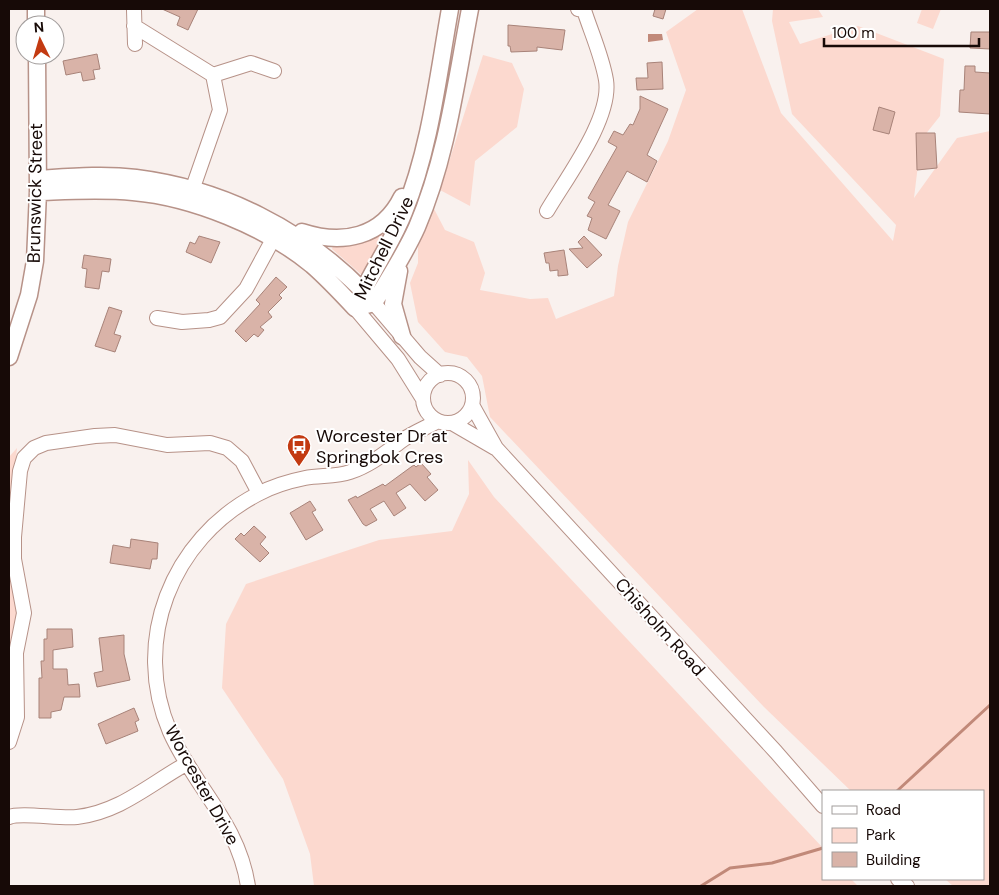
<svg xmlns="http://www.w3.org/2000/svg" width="999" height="895" viewBox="0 0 999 895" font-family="'DM Sans',sans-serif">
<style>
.green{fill:#fcd9cf}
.water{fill:#c18979}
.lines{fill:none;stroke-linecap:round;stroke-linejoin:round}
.stream{stroke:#c18979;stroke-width:3}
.building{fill:#d9b3a8;stroke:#a88379}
.minor-casing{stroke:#b79288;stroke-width:16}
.major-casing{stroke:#b79288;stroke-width:19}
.minor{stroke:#fff;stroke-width:14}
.major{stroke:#fff;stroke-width:16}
.labels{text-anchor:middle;stroke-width:4;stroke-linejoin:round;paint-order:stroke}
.street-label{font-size:18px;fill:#170a07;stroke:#fff}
.poi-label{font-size:18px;fill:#170a07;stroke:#fff;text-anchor:start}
</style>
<rect width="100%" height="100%" fill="#f9f1ee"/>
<path class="green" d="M698 9H742L781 113 893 241 896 225 792 114 772 21 773 9H818L823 17 789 22 800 44 858 26 944 59 940 116 921 140 914 198 957 138 990 131V886H953L945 879H983V791H851L764 707 490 417 482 376 467 357 445 352 418 322 410 283 418 263V240L432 205 445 230 474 242 485 273 480 290 530 299 548 298 556 319 614 296 618 266 628 222 668 141 686 90 666 32Z
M922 9H941L933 29 917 23Z
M483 55 512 63 524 89 517 127 475 161 470 206 440 190Z
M378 232 388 236 363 276 332 249 333 244Z
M17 448 16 458 9 541V457Z
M468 460 494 497 823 848V879H851L858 886H314L310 854 283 779 222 688 226 624 246 584 379 540 452 531 469 494Z
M9 554 19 617 10 645 9 663 12 695 9 720Z"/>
<path class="water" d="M648 34H662L663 40 648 42Z"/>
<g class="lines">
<path class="stream" d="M897 791 990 705
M701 886 730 868 772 863 823 848"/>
</g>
<path class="building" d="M162 9H198L188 30 177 25 180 17Z
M655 9H666L663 19 653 16Z
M508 25 565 30 562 50 537 47V51L511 52 510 46H508Z
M971 32H990V49L970 48Z
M97 54 100 69 93 70 95 79 83 81 81 72 66 75 63 61Z
M662 62 663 89 637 90 636 78H648L647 63Z
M965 66H975V72L990 73V114L959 112 960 90H964Z
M640 96 668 109 647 155 657 161 647 182 627 171 608 205 620 211 606 239 588 230 592 218 587 216 595 202 588 198 617 147 608 142 614 131 623 135 630 124 633 125 640 109Z
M879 107 895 112 889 134 873 130Z
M916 133H935L937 168 917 170Z
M199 236 220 242 211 263 186 252 190 242 195 244Z
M584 236 602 255 587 268 569 249 583 248 578 242Z
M564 250 568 275 558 276V270L550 271 549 263H546L544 253Z
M84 255 111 259 109 272 102 271 99 289 85 287 87 269 82 268Z
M276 277 287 287 279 295 282 298 268 312 272 317 260 327 264 330 258 337 254 334 246 342 235 331 260 304 256 300Z
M109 307 122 311 114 334 121 336 115 352 95 346Z
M421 463 431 474 427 477 438 490 425 501 410 484 396 493 406 508 394 516 384 501 370 509 377 520 366 526 363 524 348 500 356 496 357 498 383 484 385 486 411 467 414 465 416 467Z
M310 501 316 510 312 512 323 530 306 540 290 513Z
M254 526 266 537 260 544 269 553 260 562 235 539 241 533 244 536Z
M131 539 158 543 157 559H152L150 569 110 563 113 545 130 548Z
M47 629H72L73 647 53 650V669H67L68 685 79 684 80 697H64L61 710 51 712V718H39V678H42L41 661H44V639H47Z
M124 635V654L130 680 97 687 94 673 103 671 99 638Z
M134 708 139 720 135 722 138 731 106 744 98 724Z"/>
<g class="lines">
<g class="minor-casing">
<path id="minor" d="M134 10 135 44
M134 26 213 75
M189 199 220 110 213 75 251 63 274 71
M547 211C567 177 612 118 606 80 602 56 591 32 584 10L578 9
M367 295 420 357 440 375
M355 308 398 359 423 399
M157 318 182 322 209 320 220 317 246 289 278 230
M423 398a25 25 0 1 1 50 0a25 25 0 1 1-50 0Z
M472 405 496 448 776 752 823 806
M452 423 495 448
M9 742 17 717 16 653 24 613 14 559V537L20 471 24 458 34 448 46 443 95 436 115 435 167 445 210 443 227 448 242 461 259 493
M9 817C21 812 60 819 77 817 120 812 150 784 186 764
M898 879 907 886
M248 886C238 822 195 788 170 732 131 642 171 539 258 494 271 487 290 481 305 478 319 475 336 477 350 472 371 465 386 452 404 439 415 432 427 427 438 421"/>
</g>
<g class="major-casing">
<path id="major" d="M36 9V25
M38 179C70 177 103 174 136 178 223 189 302 229 363 291
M38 192C69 191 101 189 133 192 192 197 266 227 312 265 327 278 341 293 355 308
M302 232C342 245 382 238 402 197
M399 271 393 304 402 336
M359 300C372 270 392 243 404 212 430 149 438 76 450 9
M355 308 374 303C389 278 405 254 417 227 447 157 456 82 470 9
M9 357 29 295 35 261 38 192 37 55"/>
</g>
<use href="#minor" class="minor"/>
<use href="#major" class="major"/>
</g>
<defs>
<g id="bus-pin" transform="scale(1.25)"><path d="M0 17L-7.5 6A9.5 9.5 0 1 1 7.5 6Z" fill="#c33a11" stroke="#fff"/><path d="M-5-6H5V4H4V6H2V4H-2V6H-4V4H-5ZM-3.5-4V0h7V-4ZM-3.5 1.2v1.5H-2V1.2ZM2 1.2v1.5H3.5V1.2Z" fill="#fff"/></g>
</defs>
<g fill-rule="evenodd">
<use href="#bus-pin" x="299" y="446"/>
</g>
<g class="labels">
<g class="street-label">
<text transform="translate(35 193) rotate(-89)" y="6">Brunswick Street</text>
<text transform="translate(384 248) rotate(-64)" y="6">Mitchell Drive</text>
<text transform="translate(660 627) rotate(48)" y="6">Chisholm Road</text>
<text transform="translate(202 785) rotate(61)" y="6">Worcester Drive</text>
</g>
<g class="poi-label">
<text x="316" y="442">Worcester Dr at<tspan x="316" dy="21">Springbok Cres</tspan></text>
</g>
</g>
<rect width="999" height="895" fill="none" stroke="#170a07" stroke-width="20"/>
<rect x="822" y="790" width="162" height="90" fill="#ffffff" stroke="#a29d9c"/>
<rect x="832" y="806" width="25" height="8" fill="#ffffff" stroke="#a29d9c"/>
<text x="866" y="815" font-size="15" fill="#170a07">Road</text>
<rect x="832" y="828" width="25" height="15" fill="#fcd9cf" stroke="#a29d9c"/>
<text x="866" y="840" font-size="15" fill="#170a07">Park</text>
<rect x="832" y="852" width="25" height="15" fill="#d9b3a8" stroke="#a29d9c"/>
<text x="866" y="865" font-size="15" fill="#170a07">Building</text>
<g transform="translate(40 40) rotate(355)"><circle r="24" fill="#ffffff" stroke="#a29d9c"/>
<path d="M0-4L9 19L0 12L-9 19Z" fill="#c33a11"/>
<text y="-8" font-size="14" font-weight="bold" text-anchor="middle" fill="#170a07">N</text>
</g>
<path d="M824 38v8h155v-8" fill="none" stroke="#170a07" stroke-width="2.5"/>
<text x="832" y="38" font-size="15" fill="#170a07" stroke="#ffffff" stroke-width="4" paint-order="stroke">100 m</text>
</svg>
